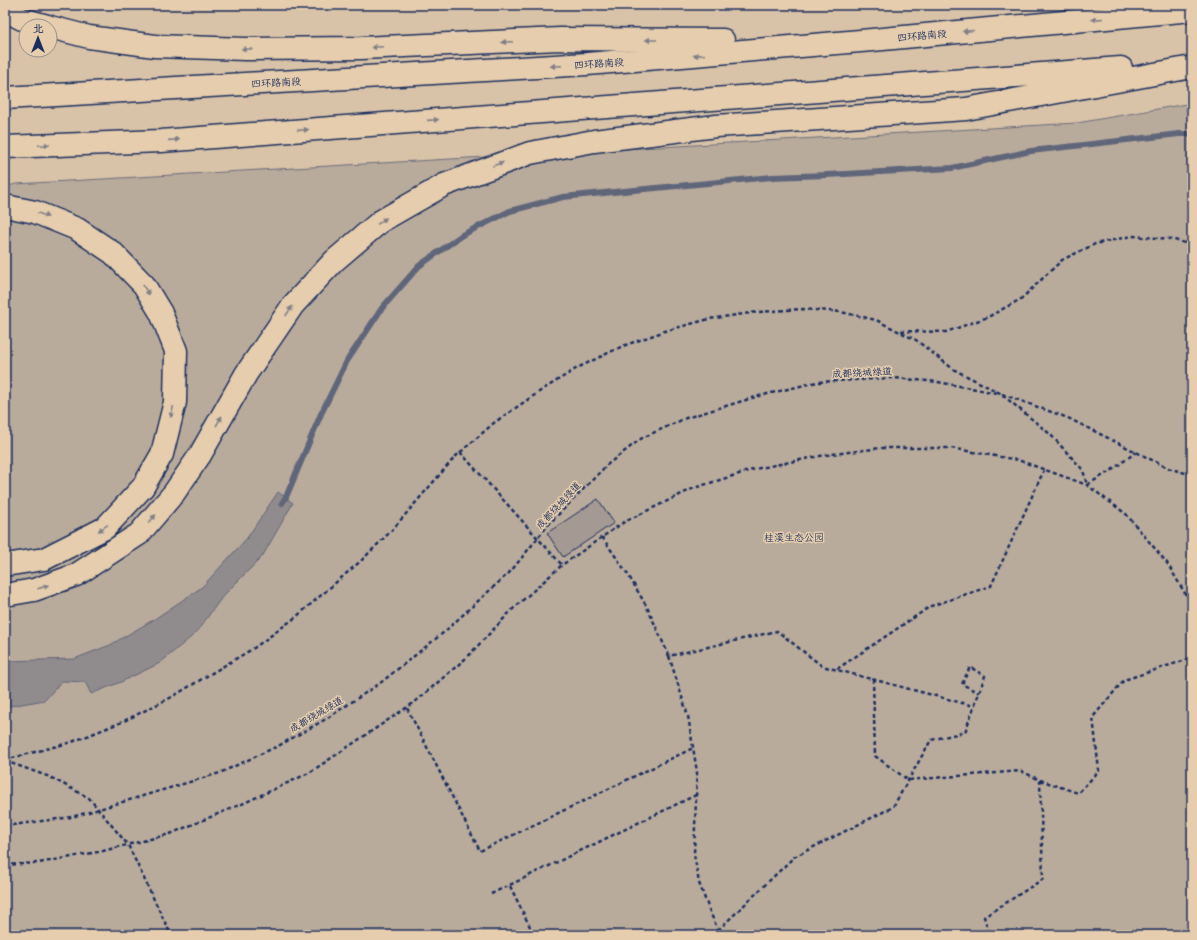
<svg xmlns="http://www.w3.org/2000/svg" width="1197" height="940" viewBox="0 0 1197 940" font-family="'Shantell Sans','LXGW WenKai TC',sans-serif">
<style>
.green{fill:#b9ab9c;stroke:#6a6d7d}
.water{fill:#908b8c;stroke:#61667a}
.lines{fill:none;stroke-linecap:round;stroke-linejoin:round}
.stream{stroke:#61667a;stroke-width:6}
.building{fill:#a49993;stroke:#1b2f5e}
.highway-casing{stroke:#1b2f5e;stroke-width:25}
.path{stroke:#1b2f5e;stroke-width:2.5;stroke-dasharray:4 3;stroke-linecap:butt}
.highway{stroke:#e5cdad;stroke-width:22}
.oneway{fill:#807e86}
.labels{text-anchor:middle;stroke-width:3;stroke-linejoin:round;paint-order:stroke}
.street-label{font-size:10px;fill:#1b2f5e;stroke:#e5cdad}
.park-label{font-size:10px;fill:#2b3b64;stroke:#e5cdad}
</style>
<rect width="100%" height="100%" fill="#d9c3a8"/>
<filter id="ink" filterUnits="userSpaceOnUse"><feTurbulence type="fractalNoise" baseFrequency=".025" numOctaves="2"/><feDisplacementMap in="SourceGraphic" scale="8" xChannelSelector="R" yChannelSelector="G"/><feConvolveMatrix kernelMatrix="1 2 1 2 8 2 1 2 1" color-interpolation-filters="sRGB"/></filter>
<g filter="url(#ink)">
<path class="green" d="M1192 103V935H5V187L16 184 1077 123Z"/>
<path class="water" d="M278 492 293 503 262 557 223 596 196 633 160 663 121 682 91 694 85 682 62 681 45 700 5 707V661L74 659 110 645 153 620 202 587 247 538Z"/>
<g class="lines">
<path class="stream" d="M282 503 286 497 321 414 347 361 382 308 419 266 462 235 510 211 563 197 624 191 772 177 827 175 952 168 1031 151 1179 134H1192"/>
</g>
<path class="building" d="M598 499 614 523 563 557 547 533Z"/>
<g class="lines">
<g class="highway-casing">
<path id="highway" d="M5 10 22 19 48 26
M50 27 89 37 155 46 245 49 361 48 560 39 723 40
M5 98 587 64 872 40 1192 10
M5 147 161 141 1121 68
M5 206 35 212 77 229 113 253 144 285 161 313 176 351 175 402 162 454 143 487 105 528 44 559 5 565
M5 595 34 590 76 575 139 534 174 493 200 455 246 374 293 305 334 261 381 221 444 185 530 153 594 141 716 126 966 109 1192 67"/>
</g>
<path class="path" d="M901 331 946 332 988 317 1021 299 1062 260 1095 244 1132 236 1171 239 1192 245
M1002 394 1068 418 1168 468 1192 475
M460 452 562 565
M602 537 627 573 647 607 669 656 777 631 822 666 974 706
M669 656 688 716 697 772 694 854 699 883 710 912 718 930 722 935
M837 669 931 606 991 586 1044 470
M873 679 875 756 908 780 1021 771 1040 780 1043 879 984 917 990 935
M407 708 480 851 693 748
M5 760 72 742 122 722 170 698 254 648 296 617 363 559 392 530 455 457 495 422 542 390 579 367 623 346 665 331 709 319 758 312 803 309 841 312 876 320 916 340 953 369 1000 393 1050 434 1083 470 1087 485 1112 470 1136 452
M5 761 50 777 89 798 128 845 171 935
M1040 780 1078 793 1099 771 1093 717 1124 680 1192 658
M5 826 72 817 220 773 280 745 326 719 379 684 443 633 511 571 549 524 608 464 642 438 686 418 759 396 817 382 894 378 938 382 997 393
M5 865 39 863 103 851 170 834 244 803 309 773 415 702 465 659 514 608 562 565 624 522 694 488 755 469 825 455 881 448H951L1018 460 1087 485 1126 514 1167 563 1192 605
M510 886 534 935
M491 894 696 795
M713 935 794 857 893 807 931 740 965 732 985 676 970 667 962 684 979 693"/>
<use href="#highway" class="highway"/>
</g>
<defs><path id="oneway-solid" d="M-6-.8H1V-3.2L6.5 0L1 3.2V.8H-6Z"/></defs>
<g class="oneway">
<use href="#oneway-solid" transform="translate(1097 19) rotate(175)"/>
<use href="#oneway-solid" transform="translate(968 31) rotate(175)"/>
<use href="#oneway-solid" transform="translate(651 40) rotate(-180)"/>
<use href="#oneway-solid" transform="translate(507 42) rotate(178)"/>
<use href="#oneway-solid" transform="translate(377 47) rotate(178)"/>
<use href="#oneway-solid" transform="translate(247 49) rotate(-180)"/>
<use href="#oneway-solid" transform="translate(699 55) rotate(175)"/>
<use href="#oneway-solid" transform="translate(556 66) rotate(177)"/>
<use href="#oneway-solid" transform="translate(433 120) rotate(-4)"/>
<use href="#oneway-solid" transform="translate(303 130) rotate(-4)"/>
<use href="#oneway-solid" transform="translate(174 140) rotate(-4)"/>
<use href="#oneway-solid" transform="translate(44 145) rotate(-2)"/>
<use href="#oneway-solid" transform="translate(498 164) rotate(-20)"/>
<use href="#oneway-solid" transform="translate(43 215) rotate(22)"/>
<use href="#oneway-solid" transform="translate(382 221) rotate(-35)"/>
<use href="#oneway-solid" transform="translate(146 290) rotate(57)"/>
<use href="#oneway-solid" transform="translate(289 311) rotate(-56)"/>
<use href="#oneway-solid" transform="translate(172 412) rotate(104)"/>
<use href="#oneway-solid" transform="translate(219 421) rotate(-60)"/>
<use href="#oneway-solid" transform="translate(152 519) rotate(-49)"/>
<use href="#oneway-solid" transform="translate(103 528) rotate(145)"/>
<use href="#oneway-solid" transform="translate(43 587) rotate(-20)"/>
</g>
</g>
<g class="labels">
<g class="street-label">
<text transform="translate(922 35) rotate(-5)" y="4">四环路南段</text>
<text transform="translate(599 63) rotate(-4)" y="4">四环路南段</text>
<text transform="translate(276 82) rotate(-3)" y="4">四环路南段</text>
<text transform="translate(862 372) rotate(-3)" y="4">成都绕城绿道</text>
<text transform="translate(558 505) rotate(-47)" y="4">成都绕城绿道</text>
<text transform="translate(316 714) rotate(-31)" y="4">成都绕城绿道</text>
</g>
<g class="park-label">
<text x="794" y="541">桂溪生态公园</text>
</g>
</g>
<rect width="1197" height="940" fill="none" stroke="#e5cdad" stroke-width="20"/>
<rect x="10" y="10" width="1177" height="920" fill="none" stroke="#1b2f5e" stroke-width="1.5" filter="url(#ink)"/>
<g transform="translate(38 38)"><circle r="19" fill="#e5cdad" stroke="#948e8d"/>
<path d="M0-3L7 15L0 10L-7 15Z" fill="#1b2f5e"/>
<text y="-6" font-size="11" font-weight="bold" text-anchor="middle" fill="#1b2f5e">北</text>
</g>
</svg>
